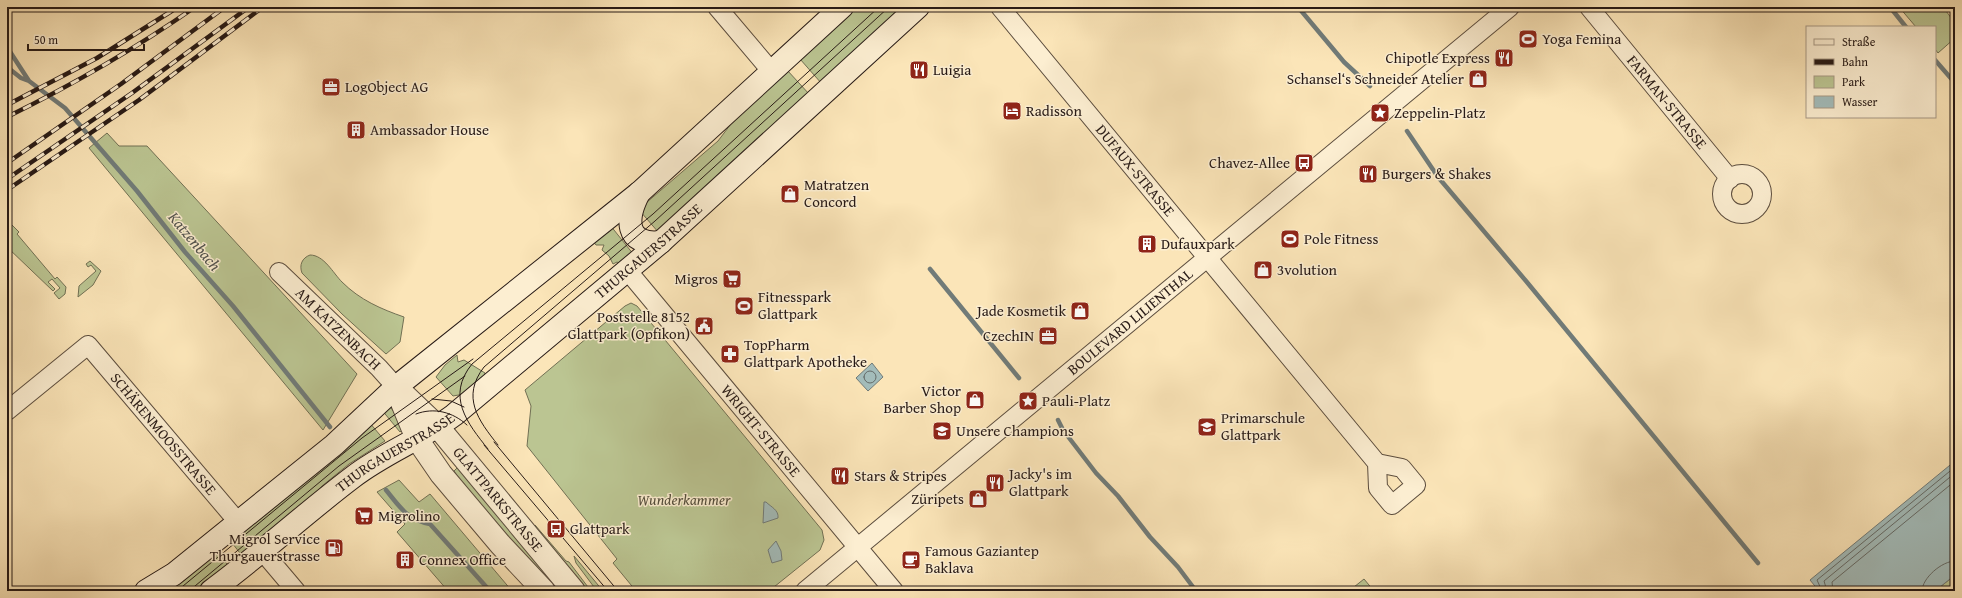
<svg xmlns="http://www.w3.org/2000/svg" width="1962" height="598" viewBox="0 0 1962 598" font-family="'Gentium Book Plus',serif">
<style>
.green{fill:#bbc592;stroke:#717054}
.water{fill:#a3bcba;stroke:#717b78}
.lines{fill:none;stroke-linecap:round;stroke-linejoin:round}
.shore{stroke:#656b68;stroke-width:1}
.stream{stroke:#717b78;stroke-width:4.5}
.minor-casing{stroke:#5c4d3e;stroke-width:20}
.tertiary-casing{stroke:#5c4d3e;stroke-width:24}
.secondary-casing{stroke:#271a16;stroke-width:24}
.minor{stroke:#fceed1;stroke-width:18}
.tertiary{stroke:#fceed1;stroke-width:22}
.secondary{stroke:#fceed1;stroke-width:22}
.tram{stroke:#271a16;stroke-width:1}
.rail-casing{stroke:#271a16;stroke-width:4.5}
.rail{stroke:#fceed1;stroke-width:3;stroke-dasharray:9;stroke-linecap:butt}
.labels{text-anchor:middle;stroke-width:3;stroke-linejoin:round;paint-order:stroke}
.poi-label{font-size:15px;fill:#271a16;stroke:#fceed1;text-anchor:start}
.street-label{font-size:15px;fill:#271a16;stroke:#fceed1}
.park-label{font-size:15px;font-style:italic;fill:#534d3b;stroke:#fceed1}
.water-label{font-size:16px;font-style:italic;fill:#52534f;stroke:#fceed1}
</style>
<rect width="100%" height="100%" fill="#fbe5b8"/>
<filter id="stains"><feTurbulence type="fractalNoise" baseFrequency=".005" numOctaves="4"/><feColorMatrix values="0 0 0 0 .2 0 0 0 0 .09 0 0 0 0 .02 0 0 0 .5 -.17"/></filter>
<radialGradient id="worn" r=".72"><stop offset=".6" stop-color="#630" stop-opacity="0"/><stop offset="1" stop-color="#630" stop-opacity=".3"/></radialGradient>
<path class="green" d="M855 7H906L822 84 800 59Z
M1899 7H1943L1955 23V38L1938 53 1935 49V27H1916Z
M787 70 810 95 659 233 640 211 646 203 718 141 737 116Z
M107 133 119 146H147L357 374 323 430 89 148Z
M12 225 19 232 17 234 55 279 57 277 66 287 65 294 59 299 54 293 60 288 52 279 48 282 55 289 53 291 7 247V228Z
M610 225 634 255 619 263 617 262 613 264 609 256 602 250 604 245H596L592 240Z
M310 255C324 255 333 273 342 282 360 300 381 309 404 317L400 342 386 354 342 314 302 273C299 265 302 258 310 255Z
M90 261 101 271 93 285 78 297 79 286 96 271 91 265 88 267 86 264Z
M631 303 637 306 822 530 824 540 820 550 769 591H636L613 563 617 559 527 446 531 406 525 390 625 306Z
M457 355 458 362 464 360 485 373 484 377 464 394 453 396 436 377 445 365Z
M390 406 404 428 400 432 381 409Z
M369 422 385 441 349 464 322 486 299 512 243 557 229 539Z
M458 467 566 591H556L537 568 476 504 454 471Z
M399 480 419 502 430 494 512 591H448L397 532 405 524 377 492Z
M535 525 566 561 569 562 591 591H582L548 549Z
M216 550 230 568 198 591H161Z
M574 556 603 591H597L576 563Z
M1955 575V591H1935Z
M1364 579 1374 591H1349Z"/>
<path class="water" d="M872 363 883 377 868 391 856 378Z
M1955 461V575L1935 591H1819L1810 580Z
M764 502H766C771 507 779 510 778 518L763 523Z
M776 541 781 551 782 560 772 563 768 550Z"/>
<g class="lines">
<path class="shore" d="M864 377a6 6 0 1 1 12 0a6 6 0 1 1-12 0Z
M1822 591 1817 580 1955 467
M1827 591 1824 581 1955 473
M1833 591 1832 582 1955 481
M1922 591C1922 578 1942 561 1955 561"/>
<path class="stream" d="M1298 7 1344 62 1370 86
M1890 7 1906 27
M7 47 29 81 65 108 137 191 185 252 233 306 330 427
M1935 60 1955 83
M7 67 21 78 29 81
M1407 131 1438 177 1526 281 1758 563
M930 269 1019 378
M1058 420 1063 430 1096 473 1118 496 1150 537 1178 567 1196 591
M386 490C400 507 407 520 430 524L490 591"/>
<g class="minor-casing">
<g id="minor">
<path d="M717 7 772 72"/>
<path id="s1" d="M1000 7 1377 463 1378 488 1392 505 1416 485 1402 468 1377 463"/>
<path id="s2" d="M1589 7 1730 179"/>
<circle cx="1742" cy="194" r="20"/>
<path id="s3" d="M627 270 894 591"/>
<path id="s4" d="M279 272 379 368 396 387"/>
<path id="s5" d="M7 411 88 345 238 522"/>
<path d="M263 552 296 591"/>
<path id="s6" d="M805 591 1510 7"/>
</g>
</g>
<g class="tertiary-casing">
<g id="tertiary">
<path id="s7" d="M396 387 438 427 574 591"/>
<path d="M398 393 417 439 441 474 500 544 544 591"/>
</g>
</g>
<g class="secondary-casing">
<g id="secondary">
<path d="M639 193C626 218 624 246 661 242"/>
<path d="M146 591 174 574 334 445 396 387 639 193 842 7"/>
<path id="s8" d="M211 591C260 555 304 514 353 477 384 453 422 439 454 415L661 242 918 7"/>
</g>
</g>
<use href="#minor" class="minor"/>
<use href="#tertiary" class="tertiary"/>
<use href="#secondary" class="secondary"/>
<path class="tram" d="M432 399 451 401 464 407
M416 414C434 407 453 412 467 425
M494 442 618 591
M484 445 608 591
M498 445C478 420 461 397 484 367L655 221 889 7
M488 449C467 423 446 396 472 364L653 214 879 7
M177 591 362 438 473 359
M189 591 339 466 465 376"/>
<g class="rail-casing">
<path id="rail" d="M7 105 97 58 178 7
M7 117C72 85 135 49 195 7
M7 163 121 84 225 7
M7 179 132 93 249 7
M7 190 139 100 263 7"/>
</g>
<use href="#rail" class="rail"/>
</g>
<defs>
<g id="stadium-square" transform="scale(1)"><rect x="-9" y="-9" width="18" height="18" rx="4" fill="#8f2418" stroke="#fceed1"/><path d="M0-5a6.5 5 0 1 0 0 10a6.5 5 0 1 0 0-10ZM-3.5-1.8h7v3.6h-7Z" fill="#fff"/></g>
<g id="restaurant-square" transform="scale(1)"><rect x="-9" y="-9" width="18" height="18" rx="4" fill="#8f2418" stroke="#fceed1"/><path d="M-5-6h1v4h1v-4h1v4h1v-4h1v5L-1.5 .5V6h-2V.5L-5-1ZM5-6V6H3V1.5H1.5Q1.5-4 5-6Z" fill="#fff"/></g>
<g id="shop-square" transform="scale(1)"><rect x="-9" y="-9" width="18" height="18" rx="4" fill="#8f2418" stroke="#fceed1"/><path d="M-5-2.5h2.3a2.7 3.5 0 0 1 5.4 0H5L5.5 6h-11ZM-1.5-2.5h3a1.5 2.3 0 0 0-3 0Z" fill="#fff"/></g>
<g id="office-square" transform="scale(1)"><rect x="-9" y="-9" width="18" height="18" rx="4" fill="#8f2418" stroke="#fceed1"/><path d="M-6-3h4V-5.5h4V-3h4V5H-6ZM-1-4.5V-3h2v-1.5ZM-6 0V1H6V0Z" fill="#fff"/></g>
<g id="hotel-square" transform="scale(1)"><rect x="-9" y="-9" width="18" height="18" rx="4" fill="#8f2418" stroke="#fceed1"/><path d="M-6-4.5h1.5V1H6V5H4.5V3h-9V5H-6ZM-4 0a1.8 1.8 0 1 1 3.6 0ZM.5 0V-2.5h3Q6-2.5 6 0Z" fill="#fff"/></g>
<g id="sight-square" transform="scale(1)"><rect x="-9" y="-9" width="18" height="18" rx="4" fill="#8f2418" stroke="#fceed1"/><path d="M0-6L1.8-2.2L6-1.7L2.9 1.2L3.7 5.4L0 3.3L-3.7 5.4L-2.9 1.2L-6-1.7L-1.8-2.2Z" fill="#fff"/></g>
<g id="building-square" transform="scale(1)"><rect x="-9" y="-9" width="18" height="18" rx="4" fill="#8f2418" stroke="#fceed1"/><path d="M-4-6H4V6H1V3H-1V6H-4ZM-2.5-4.3h1.7v1.8h-1.7ZM.8-4.3h1.7v1.8H.8ZM-2.5-1h1.7V.8h-1.7ZM.8-1h1.7V.8H.8Z" fill="#fff"/></g>
<g id="bus-square" transform="scale(1)"><rect x="-9" y="-9" width="18" height="18" rx="4" fill="#8f2418" stroke="#fceed1"/><path d="M-5-6H5V4H4V6H2V4H-2V6H-4V4H-5ZM-3.5-4V0h7V-4ZM-3.5 1.2v1.5H-2V1.2ZM2 1.2v1.5H3.5V1.2Z" fill="#fff"/></g>
<g id="supermarket-square" transform="scale(1)"><rect x="-9" y="-9" width="18" height="18" rx="4" fill="#8f2418" stroke="#fceed1"/><path d="M-6-5.5h2.5l.6 2H6L4.5 2H-2.5L-4.4-4H-6ZM-1.5 3.2a1.3 1.3 0 1 0 .1 0ZM3 3.2a1.3 1.3 0 1 0 .1 0Z" fill="#fff"/></g>
<g id="civic-square" transform="scale(1)"><rect x="-9" y="-9" width="18" height="18" rx="4" fill="#8f2418" stroke="#fceed1"/><path d="M-.6-6.5H3V-4.5H.6V-3L4-1V1h2V6H-6V1h2V-1L-.6-3ZM-1.2 2.5V6h2.4V2.5Z" fill="#fff"/></g>
<g id="pharmacy-square" transform="scale(1)"><rect x="-9" y="-9" width="18" height="18" rx="4" fill="#8f2418" stroke="#fceed1"/><path d="M-2-6h4v4h4v4h-4v4h-4v-4h-4v-4h4Z" fill="#fff"/></g>
<g id="school-square" transform="scale(1)"><rect x="-9" y="-9" width="18" height="18" rx="4" fill="#8f2418" stroke="#fceed1"/><path d="M0-5L7-2L0 1L-7-2ZM-4 1L0 2.5L4 1V4Q0 6-4 4Z" fill="#fff"/></g>
<g id="fuel-square" transform="scale(1)"><rect x="-9" y="-9" width="18" height="18" rx="4" fill="#8f2418" stroke="#fceed1"/><path d="M-5.5-6h7V0h2V4h1.3V-2.5L3-4.5l.8-.8L6-3V5H2.5V1h-1V6h-7ZM-4.2-4.7v3.2H.2V-4.7Z" fill="#fff"/></g>
<g id="cafe-square" transform="scale(1)"><rect x="-9" y="-9" width="18" height="18" rx="4" fill="#8f2418" stroke="#fceed1"/><path d="M-5.5-4.5H6V0H3Q3 3.5 0 3.5H-2.5Q-5.5 3.5-5.5 0ZM3-3.2v2h1.7v-2ZM-6 4.5H4V6H-6Z" fill="#fff"/></g>
</defs>
<g fill-rule="evenodd">
<use href="#stadium-square" x="1528" y="39"/>
<use href="#restaurant-square" x="1504" y="58"/>
<use href="#restaurant-square" x="919" y="70"/>
<use href="#shop-square" x="1478" y="79"/>
<use href="#office-square" x="331" y="87"/>
<use href="#hotel-square" x="1012" y="111"/>
<use href="#sight-square" x="1380" y="113"/>
<use href="#building-square" x="356" y="130"/>
<use href="#bus-square" x="1304" y="163"/>
<use href="#restaurant-square" x="1368" y="174"/>
<use href="#shop-square" x="790" y="194"/>
<use href="#stadium-square" x="1290" y="239"/>
<use href="#building-square" x="1147" y="244"/>
<use href="#shop-square" x="1263" y="270"/>
<use href="#supermarket-square" x="732" y="279"/>
<use href="#stadium-square" x="744" y="306"/>
<use href="#shop-square" x="1080" y="311"/>
<use href="#civic-square" x="704" y="326"/>
<use href="#office-square" x="1048" y="336"/>
<use href="#pharmacy-square" x="730" y="354"/>
<use href="#shop-square" x="975" y="400"/>
<use href="#sight-square" x="1028" y="401"/>
<use href="#school-square" x="1207" y="427"/>
<use href="#school-square" x="942" y="431"/>
<use href="#restaurant-square" x="840" y="476"/>
<use href="#restaurant-square" x="995" y="483"/>
<use href="#shop-square" x="978" y="499"/>
<use href="#supermarket-square" x="364" y="516"/>
<use href="#bus-square" x="556" y="529"/>
<use href="#fuel-square" x="334" y="548"/>
<use href="#building-square" x="405" y="560"/>
<use href="#cafe-square" x="911" y="560"/>
</g>
<g class="labels">
<g class="poi-label">
<text x="1542" y="44">Yoga Femina</text>
<text x="1490" y="63" text-anchor="end">Chipotle Express</text>
<text x="933" y="75">Luigia</text>
<text x="1464" y="84" text-anchor="end">Schansel‘s Schneider Atelier</text>
<text x="345" y="92">LogObject AG</text>
<text x="1026" y="116">Radisson</text>
<text x="1394" y="118">Zeppelin-Platz</text>
<text x="370" y="135">Ambassador House</text>
<text x="1290" y="168" text-anchor="end">Chavez-Allee</text>
<text x="1382" y="179">Burgers &amp; Shakes</text>
<text x="804" y="190">Matratzen<tspan x="804" dy="17">Concord</tspan></text>
<text x="1304" y="244">Pole Fitness</text>
<text x="1161" y="249">Dufauxpark</text>
<text x="1277" y="275">3volution</text>
<text x="718" y="284" text-anchor="end">Migros</text>
<text x="758" y="302">Fitnesspark<tspan x="758" dy="17">Glattpark</tspan></text>
<text x="1066" y="316" text-anchor="end">Jade Kosmetik</text>
<text x="690" y="322" text-anchor="end">Poststelle 8152<tspan x="690" dy="17">Glattpark (Opfikon)</tspan></text>
<text x="1034" y="341" text-anchor="end">CzechIN</text>
<text x="744" y="350">TopPharm<tspan x="744" dy="17">Glattpark Apotheke</tspan></text>
<text x="961" y="396" text-anchor="end">Victor<tspan x="961" dy="17">Barber Shop</tspan></text>
<text x="1042" y="406">Pauli-Platz</text>
<text x="1221" y="423">Primarschule<tspan x="1221" dy="17">Glattpark</tspan></text>
<text x="956" y="436">Unsere Champions</text>
<text x="1009" y="479">Jacky's im<tspan x="1009" dy="17">Glattpark</tspan></text>
<text x="854" y="481">Stars &amp; Stripes</text>
<text x="964" y="504" text-anchor="end">Züripets</text>
<text x="378" y="521">Migrolino</text>
<text x="570" y="534">Glattpark</text>
<text x="320" y="544" text-anchor="end">Migrol Service<tspan x="320" dy="17">Thurgauerstrasse</tspan></text>
<text x="925" y="556">Famous Gaziantep<tspan x="925" dy="17">Baklava</tspan></text>
<text x="419" y="565">Connex Office</text>
</g>
<g class="street-label">
<text dy="5" stroke="none"><textPath href="#s2" startOffset="123">FARMAN-STRASSE</textPath></text>
<text dy="5" stroke="none"><textPath href="#s1" startOffset="212">DUFAUX-STRASSE</textPath></text>
<text dy="5" stroke="none"><textPath href="#s8" startOffset="555">THURGAUERSTRASSE</textPath></text>
<text dy="5" stroke="none"><textPath href="#s6" startOffset="422">BOULEVARD LILIENTHAL</textPath></text>
<text dy="5" stroke="none"><textPath href="#s4" startOffset="82">AM KATZENBACH</textPath></text>
<text dy="5" stroke="none"><textPath href="#s3" startOffset="209">WRIGHT-STRASSE</textPath></text>
<text dy="5" stroke="none"><textPath href="#s5" startOffset="221">SCHÄRENMOOSSTRASSE</textPath></text>
<text dy="5" stroke="none"><textPath href="#s8" startOffset="231">THURGAUERSTRASSE</textPath></text>
<text dy="5" stroke="none"><textPath href="#s7" startOffset="152">GLATTPARKSTRASSE</textPath></text>
</g>
<g class="park-label">
<text x="684" y="505">Wunderkammer</text>
</g>
<g class="water-label">
<text transform="translate(195 241) rotate(50)" y="6">Katzenbach</text>
</g>
</g>
<rect width="1962" height="598" fill="none" stroke="#fbe5b8" stroke-width="24"/>
<rect x="8" y="8" width="1946" height="582" fill="none" stroke="#271a16" stroke-width="2"/>
<rect x="12" y="12" width="1938" height="574" fill="none" stroke="#271a16"/>
<rect x="1806" y="26" width="130" height="92" fill="#fceed1" stroke="#a79986"/>
<rect x="1814" y="39" width="20" height="6" fill="#fceed1" stroke="#a79986"/>
<text x="1842" y="46" font-size="12" fill="#271a16">Straße</text>
<rect x="1814" y="59" width="20" height="6" fill="#271a16" stroke="#a79986"/>
<text x="1842" y="66" font-size="12" fill="#271a16">Bahn</text>
<rect x="1814" y="76" width="20" height="12" fill="#bbc592" stroke="#a79986"/>
<text x="1842" y="86" font-size="12" fill="#271a16">Park</text>
<rect x="1814" y="96" width="20" height="12" fill="#a3bcba" stroke="#a79986"/>
<text x="1842" y="106" font-size="12" fill="#271a16">Wasser</text>
<path d="M28 44v6h116v-6" fill="none" stroke="#271a16" stroke-width="2"/>
<text x="34" y="44" font-size="12" fill="#271a16" stroke="#fceed1" stroke-width="3" paint-order="stroke">50 m</text>
<rect width="100%" height="100%" filter="url(#stains)"/>
<rect width="100%" height="100%" fill="url(#worn)"/>
</svg>
